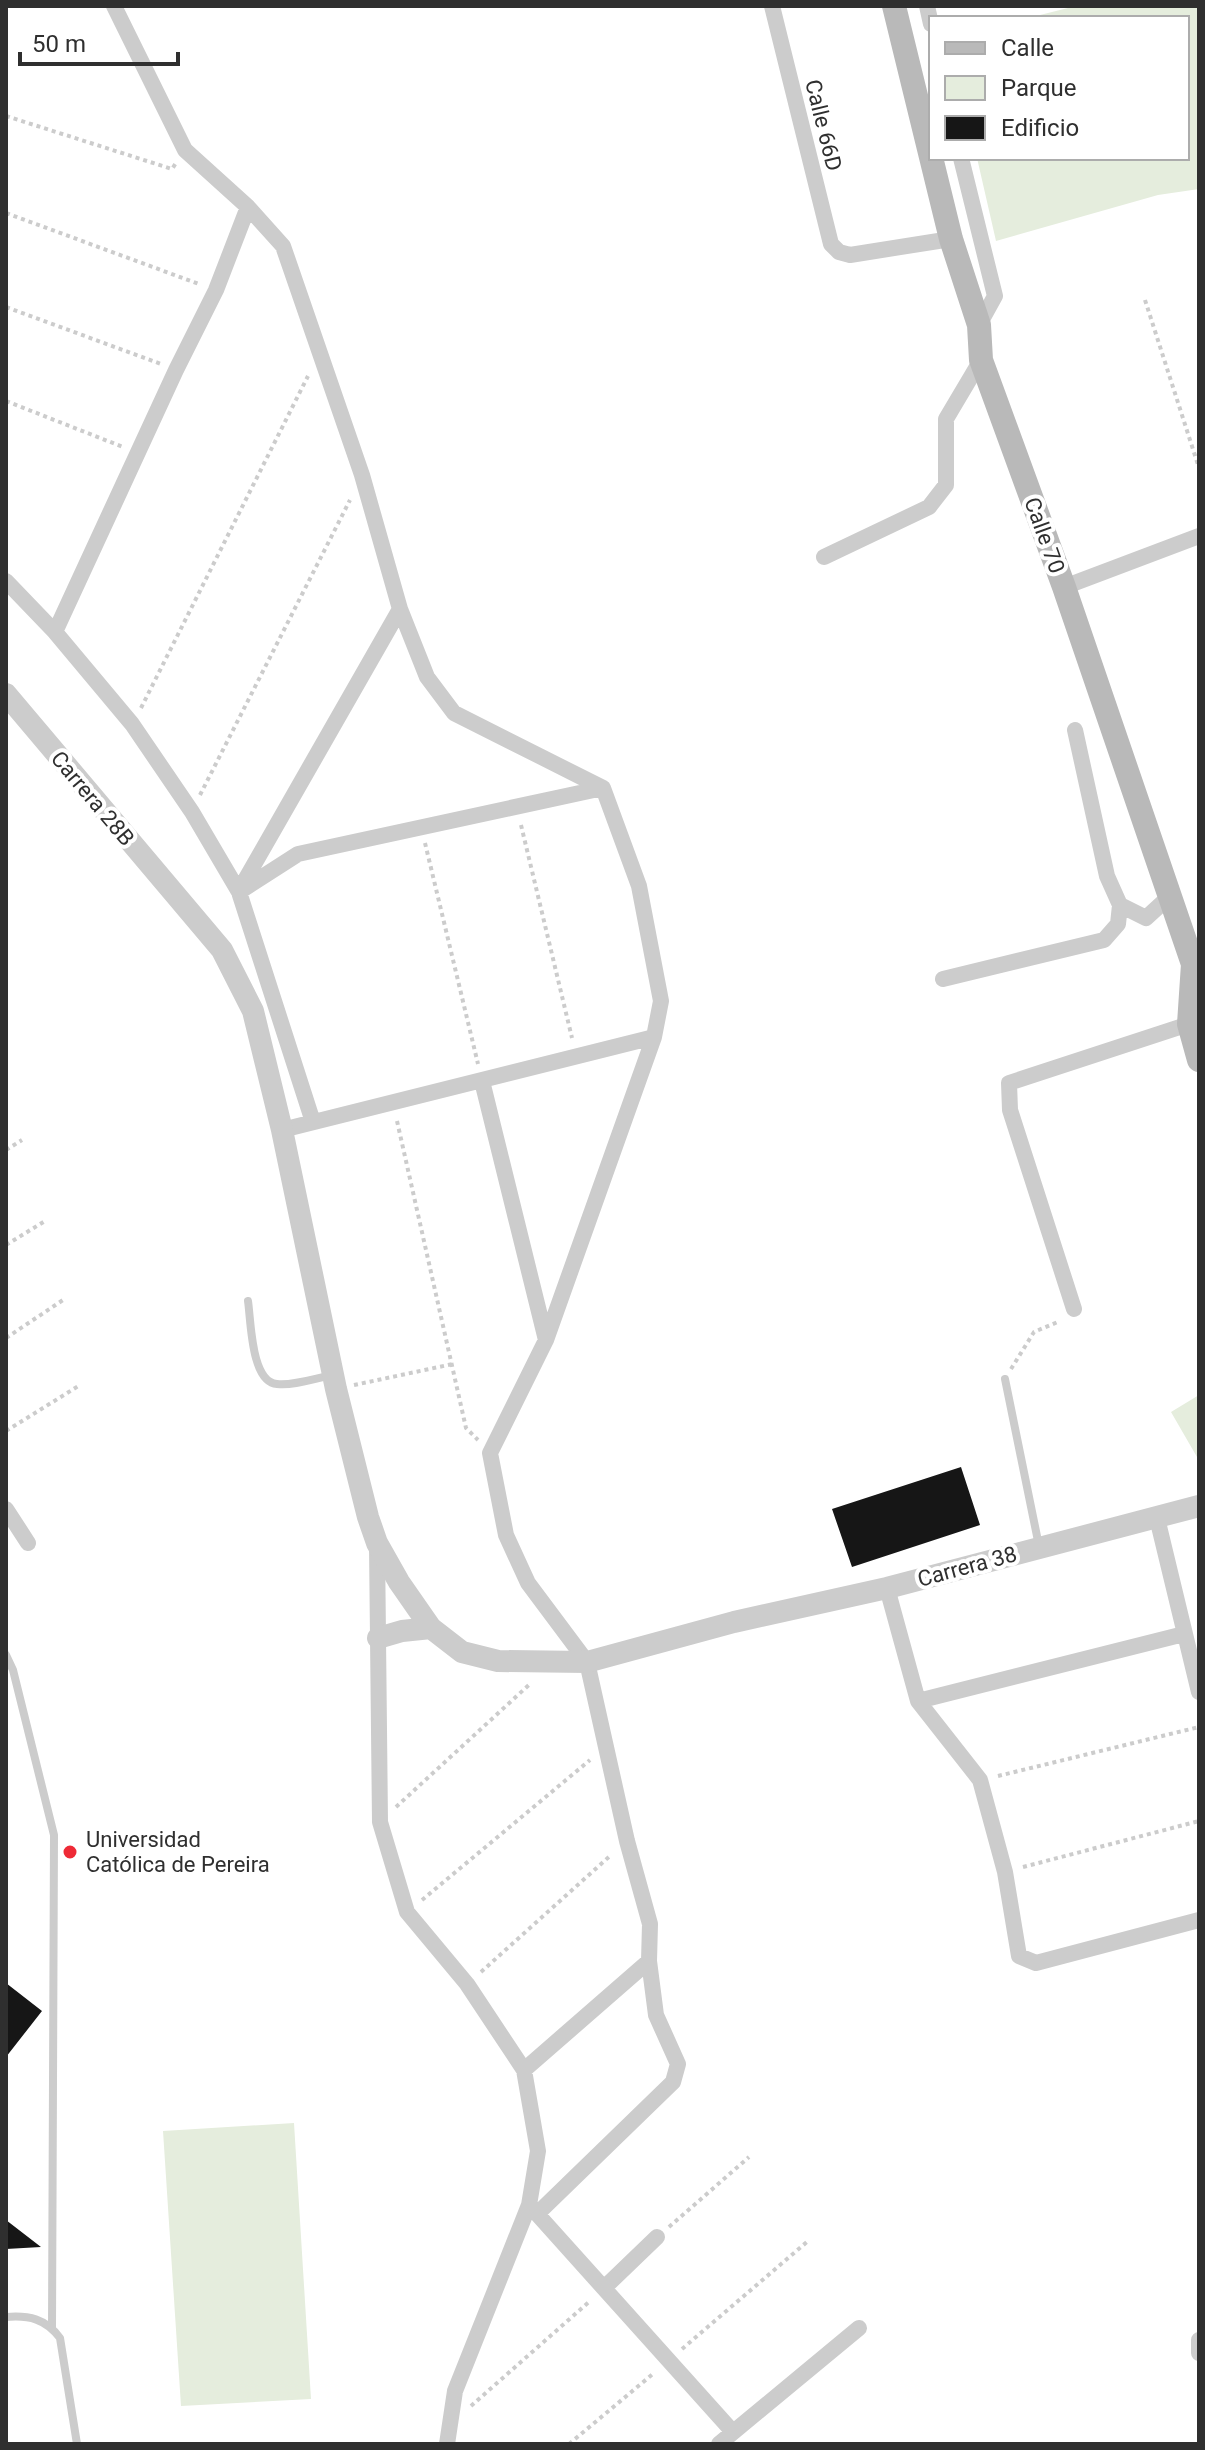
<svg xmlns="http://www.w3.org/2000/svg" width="1205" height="2450" viewBox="0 0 1205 2450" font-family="Roboto,sans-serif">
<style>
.green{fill:#e5eddd}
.building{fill:#161616}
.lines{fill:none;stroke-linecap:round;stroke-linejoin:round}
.path{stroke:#ccc;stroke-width:4;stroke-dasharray:4 4;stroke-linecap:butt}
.service{stroke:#ccc;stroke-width:8}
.minor{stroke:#ccc;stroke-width:16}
.tertiary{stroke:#ccc;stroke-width:22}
.secondary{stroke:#b9b9b9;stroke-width:24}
.poi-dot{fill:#ee2a36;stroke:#fff;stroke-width:3}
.labels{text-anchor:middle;stroke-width:8;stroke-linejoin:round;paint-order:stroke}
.street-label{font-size:22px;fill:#2f2f2f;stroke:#fff}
.poi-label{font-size:22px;fill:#2f2f2f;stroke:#fff;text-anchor:start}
</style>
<rect width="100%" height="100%" fill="#fff"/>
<path class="green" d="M1076 6H1199V189L1158 195 996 241 977 158H1187V18H1028Z
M1199 1395V1456L1197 1457 1171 1412Z
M294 2123 311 2399 181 2406 163 2131Z"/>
<path class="building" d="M961 1467 980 1525 852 1567 832 1509Z
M6 1983 42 2011 6 2057Z
M6 2220 41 2247 6 2249Z"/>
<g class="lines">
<path class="path" d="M6 116 172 169 176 163
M6 213 199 284
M1145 300 1199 468
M6 307 161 364
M6 401 123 447
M141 708 308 376
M200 795 350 500
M521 825 572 1038
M425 843 478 1064
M397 1121 466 1428 478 1440
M6 1150 22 1140
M6 1245 45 1221
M6 1338 63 1300
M1011 1369 1034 1332 1060 1321
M354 1385 453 1364
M6 1431 80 1385
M998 1776 1199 1727
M396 1807 531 1683
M1023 1867 1199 1821
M422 1900 590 1760
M481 1972 611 1855
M669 2227 749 2157
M682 2349 808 2241
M471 2406 590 2301
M569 2444 654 2373"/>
<path class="service" d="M248 1301C251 1321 251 1382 277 1384 294 1386 316 1378 333 1375
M1005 1379 1039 1546
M6 1655 13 1670 54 1835 52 2328
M6 2317C29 2315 46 2319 60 2338L77 2444"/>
<path class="minor" d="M114 6 185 150 248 207 283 246 362 475 400 609 427 677 454 713 603 788 639 886 661 1001 654 1037 546 1340 490 1453 506 1535 528 1583 587 1662 627 1841 650 1924 649 1961 656 2015 678 2064 673 2082 537 2214
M772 6 831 244 839 252 850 255 951 239
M927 6 931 24
M961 158 995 296 979 325
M824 557 929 507 946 485V419L981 360
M6 581 55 632 132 724 192 812 239 892 313 1122
M1064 587 1199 536
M55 632 176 370 216 290 248 207
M1075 730 1107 876 1120 905 1146 918 1170 896
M240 889 400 609
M239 892 298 854 603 788
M943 979 1104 940 1118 924 1120 905
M482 1081 546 1340
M282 1130 654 1037
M1074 1309 1010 1110 1009 1083 1189 1024
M6 1509 28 1543
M1157 1518 1199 1692
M377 1545 380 1822 407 1912 467 1984 524 2070 538 2151 529 2205 455 2391 447 2444
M887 1588 918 1701 980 1780 1005 1872 1019 1956 1036 1963 1199 1920
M918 1701 1184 1634
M524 2070 649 1961
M530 2206 733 2432
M604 2288 657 2237
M1199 2340V2353
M719 2444 859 2328"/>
<path class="tertiary" d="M6 694 222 950 253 1011 282 1130 336 1389 368 1517 377 1543 399 1582 431 1628 462 1652 498 1661 587 1662 734 1622 887 1588 1199 1506
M378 1638 402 1631 431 1628"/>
<path class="secondary" d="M894 6 951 239 979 325 981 360 1064 587 1193 964 1189 1024 1199 1060"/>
</g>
<circle class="poi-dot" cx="70" cy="1852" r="8"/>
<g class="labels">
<g class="street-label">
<text transform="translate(824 125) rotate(76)" y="8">Calle 66D</text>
<text transform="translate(1045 535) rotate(70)" y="8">Calle 70</text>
<text transform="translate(93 798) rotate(50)" y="8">Carrera 28B</text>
<text transform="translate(967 1566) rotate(-15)" y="8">Carrera 38</text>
</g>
<g class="poi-label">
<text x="86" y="1847">Universidad<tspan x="86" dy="25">Católica de Pereira</tspan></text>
</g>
</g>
<rect width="1205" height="2450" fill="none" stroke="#2f2f2f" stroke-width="16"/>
<rect x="929" y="16" width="260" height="144" fill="#ffffff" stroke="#acacac" stroke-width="2"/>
<rect x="945" y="42" width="40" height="12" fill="#b9b9b9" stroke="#acacac" stroke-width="2"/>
<text x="1001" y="56" font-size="24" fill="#2f2f2f">Calle</text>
<rect x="945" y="76" width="40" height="24" fill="#e5eddd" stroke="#acacac" stroke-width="2"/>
<text x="1001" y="96" font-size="24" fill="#2f2f2f">Parque</text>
<rect x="945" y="116" width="40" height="24" fill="#161616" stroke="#acacac" stroke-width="2"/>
<text x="1001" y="136" font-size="24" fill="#2f2f2f">Edificio</text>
<path d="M20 52v12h158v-12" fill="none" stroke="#2f2f2f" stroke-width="4"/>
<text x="32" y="52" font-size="24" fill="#2f2f2f" stroke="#ffffff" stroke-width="6" paint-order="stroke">50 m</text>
</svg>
